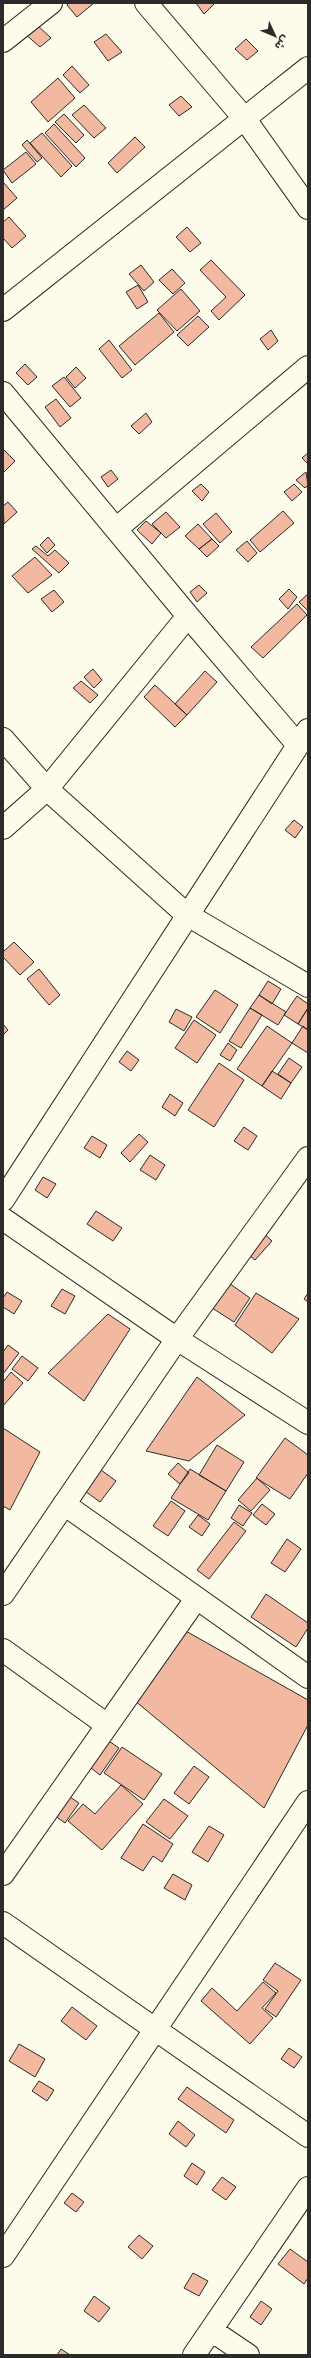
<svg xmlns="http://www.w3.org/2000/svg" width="311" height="2358" viewBox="0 0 311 2358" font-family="'Fira Sans','Noto Sans Arabic',sans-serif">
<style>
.building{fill:#f2b8a0;stroke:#2b2b2b}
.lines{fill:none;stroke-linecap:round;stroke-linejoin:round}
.minor-casing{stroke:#2b2b2b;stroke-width:24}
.minor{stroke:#fdfbea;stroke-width:22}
</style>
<rect width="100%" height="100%" fill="#fdfbea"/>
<path class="building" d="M69 3H94L77 17 67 5Z
M196 3H213L214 4 204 14Z
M36 24 51 38 40 47 25 34Z
M106 34 122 52 108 61 94 42Z
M246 39 258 51 247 60 235 49Z
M72 66 89 85 80 93 63 75Z
M58 78 75 98 48 122 31 102Z
M181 96 192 107 179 116 169 105Z
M84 105 106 128 94 138 72 115Z
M64 114 84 135 76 143 55 122Z
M54 124 85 158 76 167 45 133Z
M42 133 72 166 61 177 30 143Z
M135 137 145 147 117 173 108 163Z
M27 140 42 158 37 162 22 145Z
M26 152 36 164 12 183 3 170Z
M3 182 17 198 3 210Z
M9 217 26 236 12 248 3 238V222Z
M187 227 201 243 190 252 176 237Z
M211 260 245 295 219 320 211 311 226 297 200 270Z
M141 265 154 282 144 291 129 274Z
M172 269 185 283 173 294 159 280Z
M138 285 148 302 137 309 126 292Z
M181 289 200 311 177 331 157 310Z
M159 313 174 332 135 365 119 346Z
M198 316 209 327 188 346 177 335Z
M271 330 278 341 268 350 260 339Z
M109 340 132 370 122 378 99 349Z
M25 364 37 377 28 385 16 373Z
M76 367 86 378 75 388 66 377Z
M64 377 81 398 70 407 52 386Z
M56 399 71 418 60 427 45 407Z
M146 413 152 422 139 434 131 426Z
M3 449 15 461 3 473Z
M308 453V464L302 458Z
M111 470 118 479 108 487 101 477Z
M306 472 308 485 305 488 296 480Z
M201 484 209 492 202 501 192 491Z
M294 484 302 492 292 501 284 492Z
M8 502 17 512 4 524 3 506Z
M283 511 294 523 260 552 250 540Z
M166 512 180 527 166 538 152 524Z
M216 513 232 532 220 543 203 524Z
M146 521 161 533 152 544 137 530Z
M198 524 212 539 199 549 185 536Z
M48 537 55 545 47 553 40 545Z
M212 539 219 546 207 557 199 549Z
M247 541 257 553 248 562 236 550Z
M36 546 48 556 55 550 69 563 59 573 32 549Z
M35 557 52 575 28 593 12 576Z
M199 585 207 593 197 602 190 592Z
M289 589 297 597 288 609 279 599Z
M54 590 64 602 52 612 41 599Z
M308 594V611L299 602Z
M297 604 307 615 263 658 251 647Z
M93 669 102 680 94 688 84 677Z
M205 671 217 682 187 715 175 704Z
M81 681 98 695 90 703 73 688Z
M155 685 187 715 175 727 144 697Z
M294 820 303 827 295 838 285 830Z
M14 942 34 962 20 975 3 957V952Z
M39 969 60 995 49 1005 27 979Z
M268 981 281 989 272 1004 259 995Z
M215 990 238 1005 220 1033 196 1017Z
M259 995 286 1012 278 1025 250 1008Z
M297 996 308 1004V1008L298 1024 284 1015Z
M250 1008 262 1015 241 1048 229 1041Z
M308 1008V1030L298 1024Z
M176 1009 192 1017 184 1031 169 1022Z
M194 1020 216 1035 197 1063 175 1048Z
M3 1024 8 1030 3 1035Z
M267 1026 292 1043 262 1086 237 1069Z
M303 1026 308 1030V1053L292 1043Z
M228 1043 237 1050 230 1061 220 1055Z
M127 1051 139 1060 131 1071 119 1062Z
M289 1058 302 1067 291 1083 278 1074Z
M219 1063 244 1080 214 1127 188 1110Z
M272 1071 291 1083 281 1099 262 1086Z
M170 1094 183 1103 175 1116 162 1107Z
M244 1127 257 1136 248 1150 234 1141Z
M139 1134 148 1142 130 1162 121 1153Z
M92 1136 107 1145 100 1158 84 1148Z
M150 1155 165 1165 156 1180 140 1170Z
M43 1177 56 1184 47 1198 35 1190Z
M96 1211 122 1228 113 1241 87 1224Z
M261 1231 272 1241 255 1260 244 1251Z
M226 1281 250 1298 234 1322 209 1306Z
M62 1289 75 1296 65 1314 51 1306Z
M7 1292 22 1301 14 1314 3 1307V1298Z
M256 1293 299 1319 272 1353 235 1325Z
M308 1293V1302L304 1299Z
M108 1314 130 1329 84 1401 48 1373Z
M8 1345 19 1353 3 1374V1352Z
M22 1356 38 1368 28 1381 12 1369Z
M11 1372 23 1383 3 1406V1382Z
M197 1377 245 1415 189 1461 146 1451Z
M3 1428 40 1452 10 1510 3 1506Z
M285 1438 308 1455V1473L290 1499 256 1478Z
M217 1445 244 1462 226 1491 199 1475Z
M178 1463 189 1473 180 1484 168 1474Z
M190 1469 226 1491 208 1520 171 1498Z
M101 1470 116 1481 100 1502 85 1491Z
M257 1478 270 1490 251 1511 238 1500Z
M171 1501 185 1511 168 1536 153 1526Z
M262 1504 275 1514 266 1525 253 1515Z
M239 1505 252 1513 243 1526 231 1518Z
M198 1515 210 1524 202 1536 189 1527Z
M234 1522 246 1531 209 1579 197 1570Z
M287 1539 301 1549 285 1572 271 1563Z
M266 1594 308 1623V1628L296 1647 251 1617Z
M184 1630 308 1700V1725L264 1808 134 1700Z
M106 1739 119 1748 100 1775 87 1765Z
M122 1747 162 1774 144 1800 104 1773Z
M194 1766 209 1777 189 1804 174 1793Z
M121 1785 143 1804 102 1850 68 1821 83 1804 95 1814Z
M67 1795 79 1803 65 1823 54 1815Z
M164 1799 188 1816 170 1839 146 1822Z
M143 1824 173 1844 162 1862 153 1856 143 1871 121 1858Z
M209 1826 224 1835 208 1862 192 1852Z
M173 1874 192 1885 185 1900 164 1888Z
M275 1963 301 1980 276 2017 265 2009 278 1991 263 1980Z
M263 1982 276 1993 262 2008 273 2018 250 2044 201 2001 212 1988 237 2011Z
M72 2007 97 2026 86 2040 61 2021Z
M19 2044 45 2059 35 2077 9 2061Z
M289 2048 302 2057 294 2068 281 2059Z
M39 2081 54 2090 47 2101 32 2091Z
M187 2087 234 2120 226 2133 178 2099Z
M178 2121 195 2135 186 2147 169 2134Z
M192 2163 205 2172 197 2185 184 2176Z
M222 2177 236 2187 226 2200 212 2190Z
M72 2193 84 2202 76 2212 64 2203Z
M139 2235 153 2246 142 2259 128 2247Z
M290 2249 308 2262V2278L304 2284 278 2264Z
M193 2273 208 2281 199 2296 184 2288Z
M94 2296 110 2308 99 2322 84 2311Z
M261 2301 272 2309 261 2325 250 2317Z
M61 2349 70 2355H57Z"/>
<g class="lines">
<g class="minor-casing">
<path id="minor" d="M146 3 244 118 308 208
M3 41 51 3
M3 310 308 68
M3 393 188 616 298 745
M116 529 308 367
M3 739 47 789 186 914 308 986
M3 828 47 789 188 616
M3 1200 308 730
M3 1219 177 1339 308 1423
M64 1504 308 1677
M3 1594 177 1339 308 1158
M3 1650 107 1725
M3 1874 196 1599
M3 1923 308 2136
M3 2256 308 1802
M211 2330 248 2355
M194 2355 308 2188"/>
</g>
<use href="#minor" class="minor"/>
</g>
<rect width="311" height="2358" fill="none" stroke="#2b2b2b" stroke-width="8"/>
<g transform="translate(275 36) rotate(134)" stroke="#fdfbea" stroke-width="3" paint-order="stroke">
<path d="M0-3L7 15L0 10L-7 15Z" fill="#2b2b2b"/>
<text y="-6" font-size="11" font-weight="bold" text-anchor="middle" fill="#2b2b2b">ش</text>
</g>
</svg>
